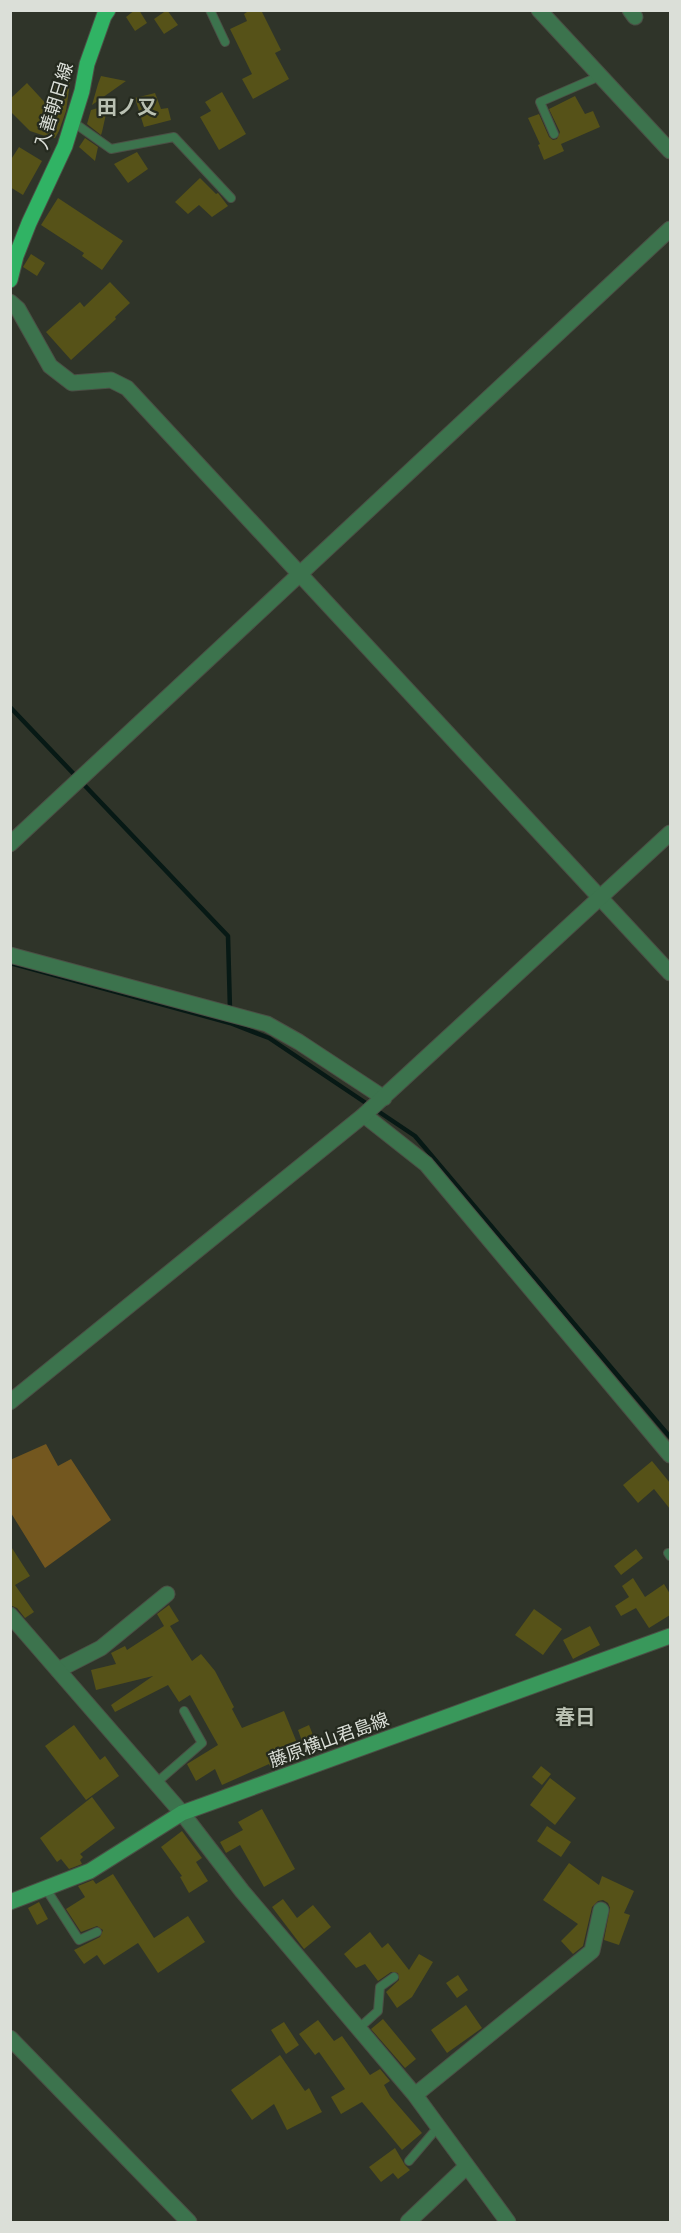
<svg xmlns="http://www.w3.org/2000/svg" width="681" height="2233" viewBox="0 0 681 2233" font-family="'DejaVu Sans','Noto Sans JP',sans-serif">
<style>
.green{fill:#73571f}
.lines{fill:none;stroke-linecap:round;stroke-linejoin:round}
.stream{stroke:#071915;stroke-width:4.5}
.building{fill:#565218}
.service-casing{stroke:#4b4f45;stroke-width:10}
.minor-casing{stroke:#4b4f45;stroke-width:17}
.tertiary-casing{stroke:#4b4f45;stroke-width:17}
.secondary-casing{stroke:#4b4f45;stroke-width:17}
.primary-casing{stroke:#4b4f45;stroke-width:17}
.service{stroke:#3c734d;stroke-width:8}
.minor{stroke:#3c734d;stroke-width:15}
.tertiary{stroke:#3c734d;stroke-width:15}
.secondary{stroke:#39985b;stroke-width:15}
.primary{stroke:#30b364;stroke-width:15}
.labels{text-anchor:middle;stroke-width:4.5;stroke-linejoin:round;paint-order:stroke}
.street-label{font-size:18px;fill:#dbdfd8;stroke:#252a1f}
.neighbourhood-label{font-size:20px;font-weight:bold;fill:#bac1b3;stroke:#252a1f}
</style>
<rect width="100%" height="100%" fill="#2f3429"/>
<path class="green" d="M46 1444 58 1466 71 1459 111 1520 45 1568 11 1513 10 1460Z"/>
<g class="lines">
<path class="stream" d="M10 707 228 936 230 1010
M10 963 230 1023 269 1038 415 1136 670 1437"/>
</g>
<path class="building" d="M135 10H139L147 23 135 31 126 17Z
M167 10 178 25 164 34 154 19Z
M250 10H261L281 50 275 53 289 79 253 99 242 79 252 74 230 29 247 21 244 14Z
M101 76 126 81 92 105 98 84Z
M55 82 70 83 66 111 59 131 55 138H51L30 131 10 111V99L27 83 50 108Z
M222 92 246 134 219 150 200 117 211 111 205 102Z
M155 93 161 109 168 108 171 120 144 127 135 98Z
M575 96 585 114 593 111 600 127 561 144 564 151 544 160 538 145 540 144 528 118 539 114 549 137 553 140 557 139 560 132 549 109Z
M108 105 102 132 101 135 87 124 91 110Z
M85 138 98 147 95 161 79 147Z
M19 147 42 161 23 195 10 187V161Z
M137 152 148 169 128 183 114 164Z
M200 178 216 194 218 193 228 206 212 217 199 205 188 214 175 202Z
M58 198 123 241 102 270 82 256 84 253 41 225Z
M31 254 45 263 37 276 23 267Z
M110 282 130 303 115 317 116 319 71 360 46 332 80 302 84 307Z
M652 1461 670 1483V1509L654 1489 638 1503 623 1485Z
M10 1545 30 1576 15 1585 34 1612 25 1618 17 1608 10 1605Z
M636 1549 643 1558 621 1575 614 1566Z
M633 1578 645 1597 664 1584 670 1594V1615L649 1628 636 1608 621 1616 615 1606 629 1597 622 1586Z
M169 1605 179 1621 170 1626 192 1661 201 1654 215 1671 234 1707 232 1709 242 1728 284 1711 297 1743 279 1750 284 1763 271 1768 269 1764 222 1785 215 1769 196 1781 187 1764 218 1745 190 1695 179 1702 168 1685 115 1712 111 1705 153 1676 96 1690 91 1670 116 1664 111 1653 125 1646 127 1650 164 1626 157 1614Z
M534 1609 562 1629 543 1655 515 1635Z
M590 1626 600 1645 573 1659 563 1640Z
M74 1725 100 1760 105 1756 119 1776 86 1800 45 1746Z
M309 1725 319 1750 307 1755 298 1730Z
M541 1766 551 1774 542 1785 532 1777Z
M550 1778 576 1798 555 1825 530 1805Z
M92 1797 115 1828 80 1854 83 1857 80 1860 82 1864 69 1869 61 1859 57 1862 40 1838Z
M262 1809 295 1869 264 1887 240 1845 226 1853 220 1842 243 1830 238 1822Z
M547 1826 571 1842 561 1857 537 1841Z
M182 1831 202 1858 196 1862 208 1881 189 1893 180 1877 182 1876 161 1847Z
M569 1863 599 1885 602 1876 634 1891 624 1913 630 1915 619 1945 604 1940 610 1908 608 1903 603 1900 598 1901 592 1907 583 1946 573 1954 561 1941 578 1924 543 1900Z
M113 1874 154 1938 188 1916 205 1942 158 1973 138 1943 104 1965 97 1955 84 1964 74 1950 100 1937 103 1930 97 1926 81 1932 66 1909 85 1897 78 1886 93 1880 96 1884Z
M283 1899 297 1918 313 1905 331 1927 304 1949 272 1907Z
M39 1902 48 1919 37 1925 28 1908Z
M370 1932 382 1948 388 1943 409 1970 419 1954 433 1962 412 1997 397 2008 386 1992 399 1980 398 1973 391 1972 378 1981 365 1964 356 1968 344 1954Z
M458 1975 468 1990 457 1998 446 1983Z
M466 2005 482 2028 447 2053 431 2030Z
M383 2019 416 2059 405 2068 371 2029Z
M318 2020 334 2041 342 2036 370 2075 380 2069 390 2081 384 2085 390 2096 422 2133 402 2150 362 2102 341 2114 331 2097 345 2089 319 2052 315 2055 299 2034Z
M284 2022 299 2045 286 2054 271 2030Z
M280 2055 305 2091 309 2088 322 2112 287 2130 274 2104 252 2120 231 2090Z
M395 2148 405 2165 410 2170 398 2179 393 2173 381 2182 369 2167Z"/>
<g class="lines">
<g class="service-casing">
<path id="service" d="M210 10 225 42
M73 122 111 149 174 137 231 198
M554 134 540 102 600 76
M668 1553 670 1556
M156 1783 202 1743 184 1711
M46 1889 79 1940 97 1932
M358 2029 378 2011 380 1987 394 1977
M409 2161 438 2127"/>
</g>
<g class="minor-casing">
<path id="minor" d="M539 10 670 151
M630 10 635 17
M10 302 18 309 50 366 72 383 111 380 127 388 670 973
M10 844 670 229
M10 955 267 1024 299 1042 384 1098
M364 1115 426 1164 670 1455
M58 1670 101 1648 167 1594
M182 1813 242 1891 415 2095 508 2222
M10 2038 189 2222
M415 2095 592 1951 601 1910
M408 2222 466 2167"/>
</g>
<g class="tertiary-casing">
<path id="tertiary" d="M10 1402 364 1115 670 833
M10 1615 182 1813"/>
</g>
<g class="secondary-casing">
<path id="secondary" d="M10 1902 90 1871 182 1813 670 1636"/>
</g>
<g class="primary-casing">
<path id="primary" d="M10 280 16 256 29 223 65 146 82 91 87 64 104 16 108 10"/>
</g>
<use href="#service" class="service"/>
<use href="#minor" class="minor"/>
<use href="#tertiary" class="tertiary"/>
<use href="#secondary" class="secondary"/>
<use href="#primary" class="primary"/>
</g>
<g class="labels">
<g class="street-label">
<text transform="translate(54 106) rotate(-73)" y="6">入善朝日線</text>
<text transform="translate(329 1740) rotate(-20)" y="6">藤原横山君島線</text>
</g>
<g class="neighbourhood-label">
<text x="127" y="114">田ノ又</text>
<text x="575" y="1724">春日</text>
</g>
</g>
<rect width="681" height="2233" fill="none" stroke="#dbdfd8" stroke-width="24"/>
</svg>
